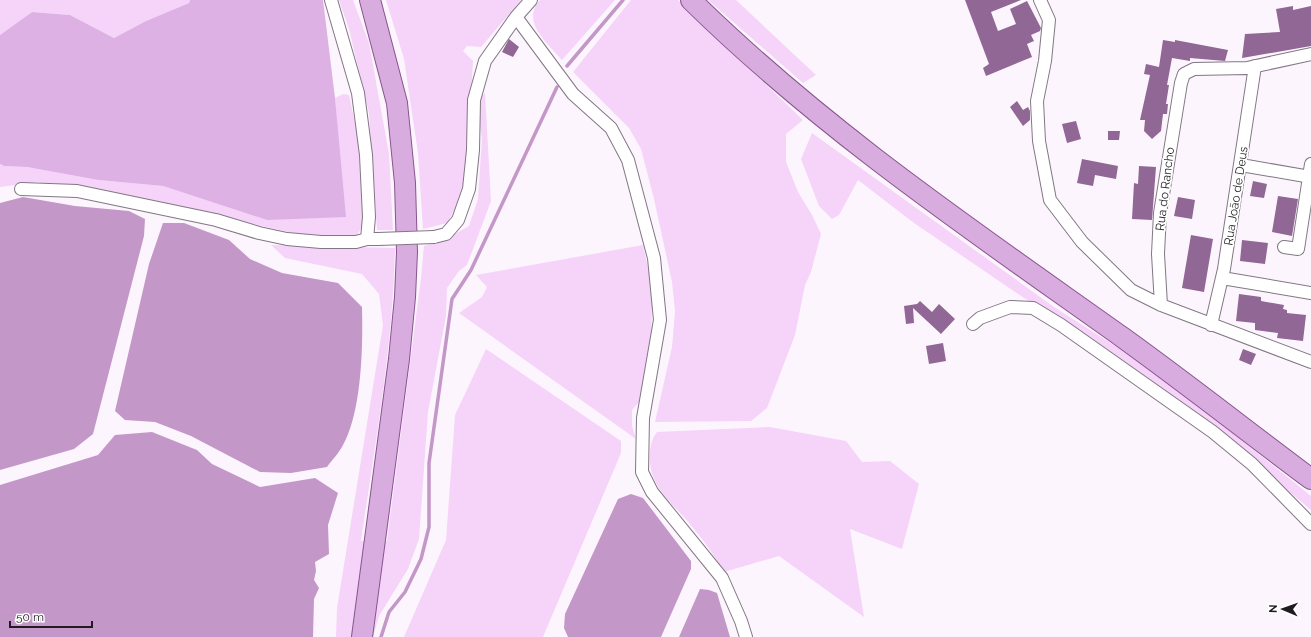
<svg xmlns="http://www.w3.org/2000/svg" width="1311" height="637" viewBox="0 0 1311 637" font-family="Raleway,sans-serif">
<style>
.green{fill:#f6d3f9}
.forest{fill:#deb1e4}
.water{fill:#c397c8}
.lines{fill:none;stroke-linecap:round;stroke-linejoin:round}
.stream{stroke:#c397c8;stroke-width:3.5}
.building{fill:#906795}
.minor-casing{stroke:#827784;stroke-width:14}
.primary-casing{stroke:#87558e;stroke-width:22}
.minor{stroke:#fff;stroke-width:12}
.primary{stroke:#d9acdf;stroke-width:20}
.minor-bridge-casing{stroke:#827784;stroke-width:14;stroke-linecap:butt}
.minor-bridge{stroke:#fff;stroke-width:12}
.labels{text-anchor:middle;stroke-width:3.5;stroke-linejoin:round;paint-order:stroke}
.street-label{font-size:12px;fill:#1f1b20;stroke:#fff}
</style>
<rect width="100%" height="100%" fill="#fdf5fd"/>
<path class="green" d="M0 0H190L189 3 146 21 114 38 70 15 32 12 0 35Z
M339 0H353L369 43 389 154 393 230H377L369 113 349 29Z
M386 0H521L481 47 467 46 463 51 473 61 467 162 460 200 447 223 423 229 418 153 404 59Z
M540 0H615L562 60C548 43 520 22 540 0Z
M631 0H678L803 120 786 134V162L798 192 812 215 821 234 811 272 805 285 795 335 767 408 751 421 655 422 672 347 675 311 672 282 654 199 641 149 629 128 573 72Z
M708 0H736L816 75 803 83Z
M485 93 491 201 467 265 459 271 447 288 446 316 428 412 419 539 408 569 379 616 373 637H336L337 608 383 325 379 294 362 274 285 258 271 245 395 248C393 346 375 444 361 541H387L421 278 424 246 446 239 469 226 478 199 482 138 476 108 479 98Z
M343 94 349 95C355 121 374 211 359 232 358 234 355 236 353 238H316L167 205 65 189 38 182 0 187V164L4 166 27 167 98 180 163 186 267 220 337 127 335 98Z
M812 133 1054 307 1159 374 1311 496V510L1189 407 1090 337 1024 298 914 223 858 180 839 215 832 219 819 206 801 159Z
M643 245 649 273 652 303 651 342 639 402 632 410V426L636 439 459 313 482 297 487 287 476 275Z
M486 349 621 441V453L543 637H404L446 540 455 415Z
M770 427 846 441 862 462 890 461 919 484 902 549 850 529 864 617 779 556 724 572C715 557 705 542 694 529 674 503 647 488 650 452 651 443 652 439 657 432Z"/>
<path class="forest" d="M190 0H323L335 98 346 217 267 220 163 186 98 180 27 167 4 166 0 164V35L32 12 70 15 114 38 146 21 189 3Z"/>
<path class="water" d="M23 197 75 206 129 211 145 219 144 236 93 434 74 449 0 470V203Z
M163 223H184L229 240 250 259 282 273 338 283 362 307C363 345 362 411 343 445 339 453 332 460 327 467L291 473 260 472 191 436 155 422 125 420 115 411 149 264Z
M152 432 197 450 212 464 260 487 315 478 338 493 328 525 329 554 315 562 316 571 314 580 319 588 314 599 313 637H0V485L98 455 115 435Z
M631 494 643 498 691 561V569L661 637H568L564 628 565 614 618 499Z
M700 589 709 590 717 593 730 637H679Z"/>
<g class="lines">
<path class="stream" d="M567 66 623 0
M381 637 389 612 405 592 421 559 429 527V463L452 299 471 270 557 87"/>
</g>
<path class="building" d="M965 0H1021L991 12 998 31 1016 24 1010 9 1027 1 1041 28 1040 31 1031 35 1034 41 1027 44 1032 57 986 76 983 68 989 64Z
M1293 6V10L1311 6V46L1242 58 1245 34 1280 32 1276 9Z
M509 39 519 47 513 57 502 52Z
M1163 40 1175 42V40L1228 50 1225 61 1190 58V61L1172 58 1167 85H1169L1166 104H1168L1167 114H1163L1161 131 1152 139 1144 131 1145 120H1140L1150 75 1144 74 1146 64 1159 67Z
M1017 101 1023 110 1028 107 1030 111V120L1023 126 1010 107Z
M1076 121 1081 139 1067 143 1062 124Z
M1108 131H1120L1119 140H1108Z
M1082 159 1118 166 1116 179 1095 175 1093 186 1077 183Z
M1139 166 1156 167 1152 220 1132 219 1134 183 1138 184Z
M1253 181 1267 184 1264 198 1250 196Z
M1278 196 1298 199 1292 236 1272 232Z
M1178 197 1195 200 1192 219 1174 216Z
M1191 235 1213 239 1204 292 1182 288Z
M1242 240 1268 243 1265 264 1240 261Z
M1239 294 1261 297V301L1284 305 1283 309 1287 310V313L1306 315 1303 341 1277 338 1278 333 1255 330V323L1236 321Z
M920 301 932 312 939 304 955 319 941 334 913 308 914 323 906 324 904 306 917 304Z
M943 343 946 361 929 364 926 346Z
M1243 349 1256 354 1251 365 1239 360Z"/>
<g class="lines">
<g class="minor-casing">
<path id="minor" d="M331 0 358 93 366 155 369 217 367 239
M1040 0 1049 20 1045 61 1037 101 1039 141 1050 200 1082 242 1131 290 1161 305 1311 362
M516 17 573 94 611 128 628 160 654 258 660 320 643 418 642 472 652 492 722 578 741 621 746 637
M1241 165 1311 177
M21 189 77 191 216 220 259 233 287 239 321 242H356L367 239H378
M434 237 446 234 458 220 469 189 473 150 474 100 485 61 516 17 531 0
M1284 247 1298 249 1311 164
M1222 278 1311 293
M1161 305 1158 254 1160 213 1181 83 1184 74 1194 69 1247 68 1311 54
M973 324 980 318 1010 307 1033 308 1061 325 1213 432 1252 464 1311 524
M1211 325 1224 269 1255 66"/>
</g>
<g class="primary-casing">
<path id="primary" d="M691 0C822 129 973 231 1122 337 1186 383 1248 432 1311 479
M362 637 399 359 405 297 407 252 405 183 397 103 370 0"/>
</g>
<use href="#minor" class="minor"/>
<use href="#primary" class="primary"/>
<g class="minor-bridge-casing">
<path id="minor-bridge" d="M378 239 434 237"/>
</g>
<use href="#minor-bridge" class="minor-bridge"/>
</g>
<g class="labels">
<g class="street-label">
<text transform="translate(1165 189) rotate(-83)" y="4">Rua do Rancho</text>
<text transform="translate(1236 196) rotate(-81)" y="4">Rua João de Deus</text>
</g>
</g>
<g transform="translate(1283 609) rotate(272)" stroke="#ffffff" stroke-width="3" paint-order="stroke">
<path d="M0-3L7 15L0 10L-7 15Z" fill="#1f1b20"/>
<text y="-6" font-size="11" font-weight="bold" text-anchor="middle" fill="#1f1b20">N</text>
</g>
<path d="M10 621v6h82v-6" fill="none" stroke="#1f1b20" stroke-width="2"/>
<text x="16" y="621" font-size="12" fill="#1f1b20" stroke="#ffffff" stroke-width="3" paint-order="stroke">50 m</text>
</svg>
